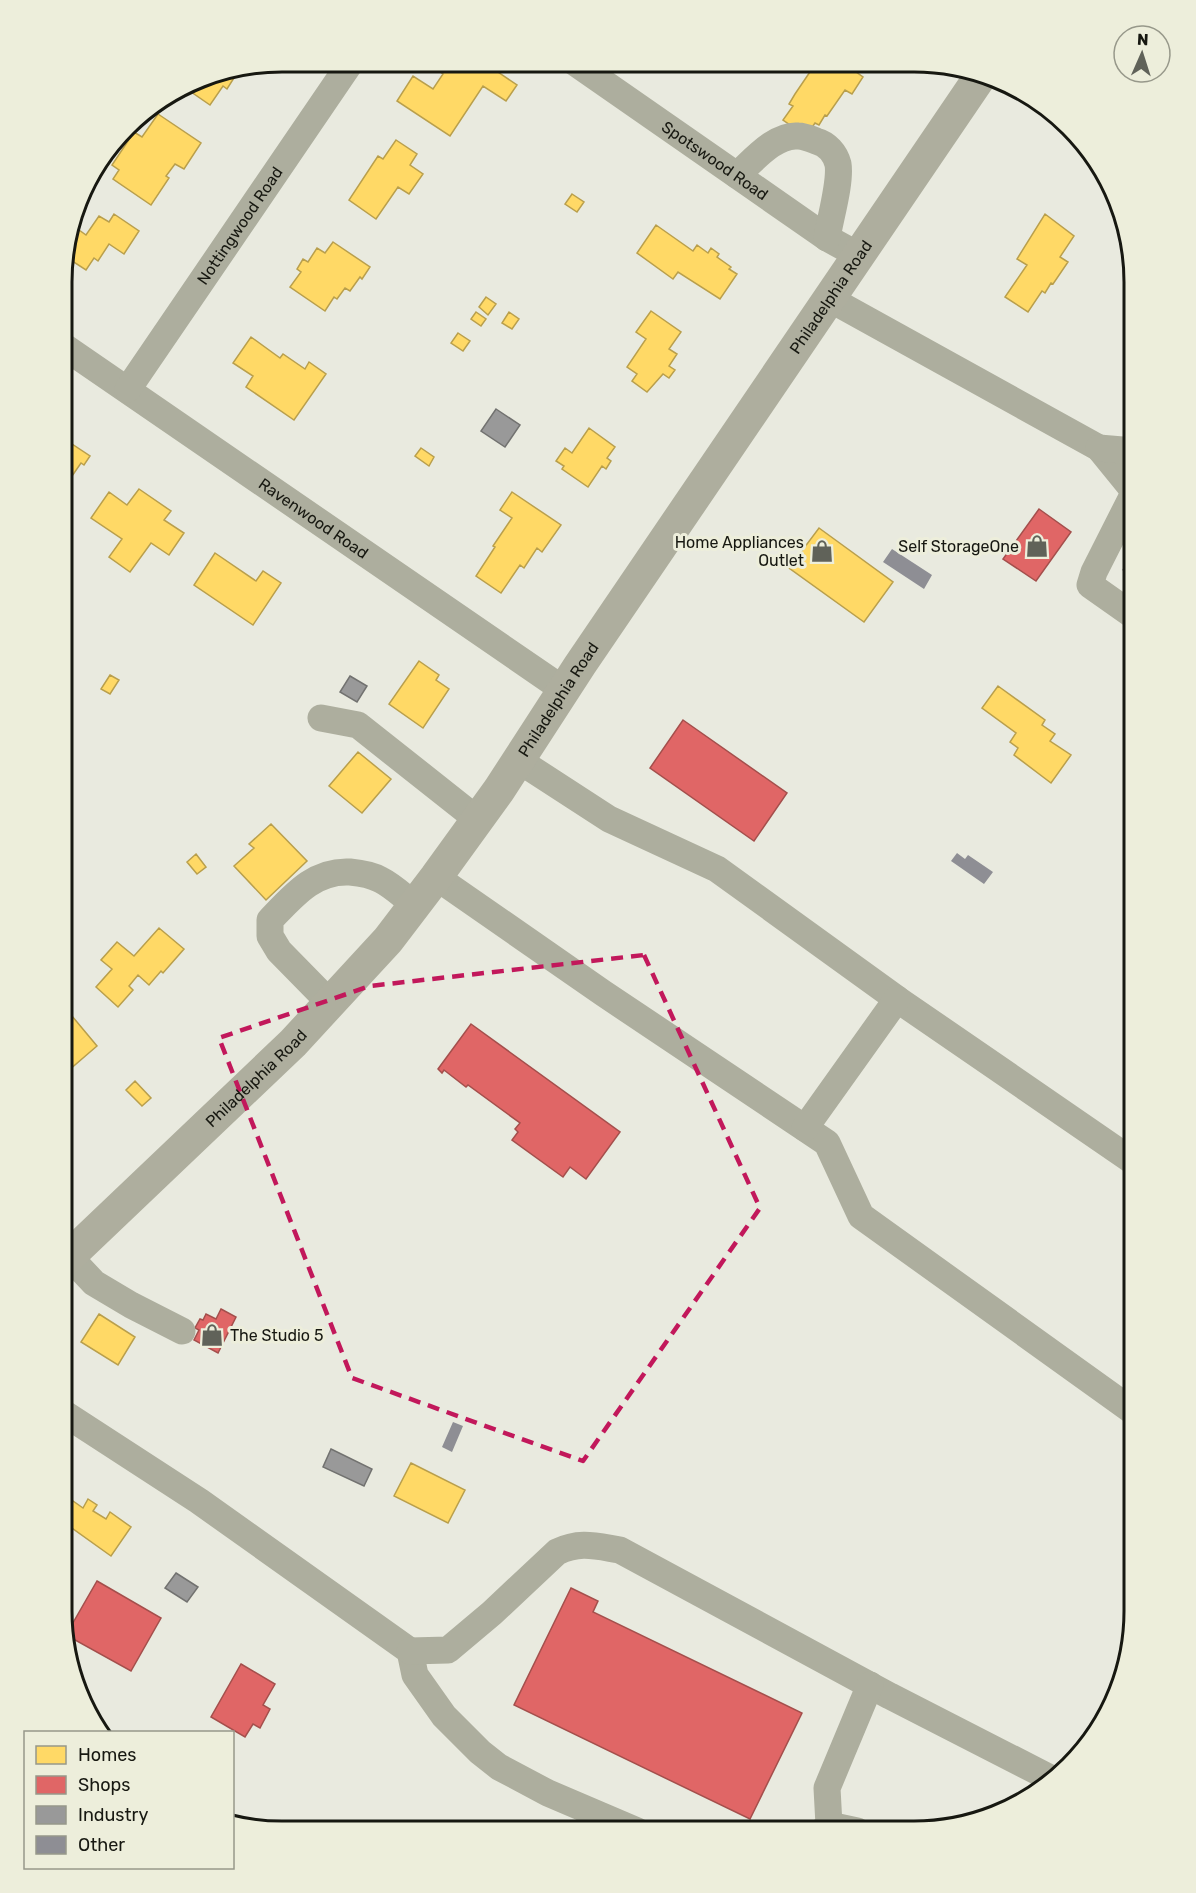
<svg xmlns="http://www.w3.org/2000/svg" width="1196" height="1893" viewBox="0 0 1196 1893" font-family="Rubik,sans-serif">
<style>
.homes{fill:#ffd966;stroke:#b99f4c;stroke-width:1.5}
.shops{fill:#e06666;stroke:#a44f4c;stroke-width:1.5}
.industry{fill:#999;stroke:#727270;stroke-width:1.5}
.building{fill:#8e8e94}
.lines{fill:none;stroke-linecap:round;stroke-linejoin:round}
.minor{stroke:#adae9e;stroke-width:27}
.major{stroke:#aeae9e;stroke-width:33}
.marked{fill:none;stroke:#c2185b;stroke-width:4.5;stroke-dasharray:12 8;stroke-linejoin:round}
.labels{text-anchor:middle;stroke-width:6;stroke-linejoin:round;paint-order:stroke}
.street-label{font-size:16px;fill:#171811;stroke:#edeedb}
.poi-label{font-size:16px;fill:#171811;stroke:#edeedb;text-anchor:end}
.rim{fill:none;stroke:#171811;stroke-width:3}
</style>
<rect width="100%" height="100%" fill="#e9eadf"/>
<path class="homes" d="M441 62H498L495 70 517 85 506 101 483 86 450 136 397 101 413 76 433 89 443 74 436 69Z
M816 63H856L852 69 863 77 852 94 845 90 827 116 825 115 819 125 815 123 806 136 783 120 793 106 789 104 795 94Z
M239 70 227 89 223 86 210 105 184 87 198 78Z
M158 114 201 143 184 169 175 164 166 176 169 178 151 205 113 179 119 170 112 165 134 132 142 137Z
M396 140 417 154 410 165 423 174 409 194 398 187 376 219 349 200 378 156 383 159Z
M572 194 584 202 577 212 565 204Z
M114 214 139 231 124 254 109 244 98 261 94 258 86 270 69 259 72 254 65 249 72 225 86 235 99 216 109 222Z
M1045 214 1074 236 1060 257 1068 262 1053 284 1051 283 1045 293 1042 291 1028 312 1005 297 1027 265 1017 259Z
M656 225 693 251 697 245 708 253 711 248 719 254 717 257 731 267 729 269 737 274 720 299 678 272 673 279 637 253Z
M333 242 370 267 362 279 360 277 350 291 345 288 337 299 334 297 325 311 290 287 301 272 297 269 303 259 308 262 317 248 325 253Z
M486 297 496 304 488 315 479 307Z
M651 311 681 332 669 349 677 354 669 366 675 370 669 378 663 374 647 392 632 381 637 374 627 367 646 339 636 332Z
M476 312 486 319 481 326 471 319Z
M509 312 519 319 512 329 502 323Z
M458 333 470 341 463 351 451 343Z
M251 337 280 358 283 354 305 369 309 362 326 374 294 420 246 387 253 376 233 363Z
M589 428 615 447 607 458 611 461 606 469 602 466 588 487 562 469 564 466 556 461 565 448 572 453Z
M63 438 90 456 84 465 81 463 63 489Z
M421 448 434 457 429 466 415 456Z
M139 489 171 511 164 520 184 533 169 555 151 543 130 572 109 557 122 539 91 518 109 492 127 505Z
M512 492 561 525 542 552 537 548 524 568 520 565 501 593 476 576 495 547 493 546 512 518 500 510Z
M819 528 893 582 864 622 789 568Z
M215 553 256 581 263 571 281 583 253 625 194 585Z
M419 661 439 675 436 680 449 689 423 728 389 704Z
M110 675 119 680 110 694 101 689Z
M998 686 1045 720 1042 725 1055 734 1050 741 1071 755 1051 783 1014 755 1018 748 1010 742 1016 733 982 708Z
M358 752 391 779 362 813 329 786Z
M271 824 307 861 266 900 234 866 254 848 249 844Z
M196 854 206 867 197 874 187 862Z
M159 928 184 949 163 973 161 971 149 985 138 975 129 986 133 990 118 1007 96 987 112 969 101 960 117 942 134 956Z
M62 1004 97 1046 62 1076Z
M135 1081 151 1098 142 1106 126 1090Z
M99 1314 135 1337 118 1365 81 1342Z
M411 1463 465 1490 448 1523 394 1496Z
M88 1499 97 1505 93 1511 106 1519 110 1512 131 1527 111 1556 62 1521V1513L64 1510 66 1511 73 1501 83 1508Z"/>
<path class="shops" d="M1039 509 1071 532 1036 581 1003 559Z
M683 720 787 793 754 841 650 768Z
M471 1024 620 1132 586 1179 570 1167 563 1177 512 1140 518 1132 515 1129 520 1123 468 1085 466 1087 444 1070 442 1073 438 1069Z
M221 1309 236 1317 218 1353 194 1340 199 1330 195 1328 200 1319 203 1320 206 1314 216 1319Z
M97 1581 161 1618 131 1671 66 1635Z
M571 1588 598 1601 593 1612 802 1713 750 1819 514 1705Z
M241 1664 275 1684 263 1705 270 1709 260 1728 253 1724 245 1737 211 1717Z"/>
<path class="industry" d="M496 409 520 425 505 447 481 431Z
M350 676 367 686 357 702 340 692Z
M331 1449 372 1469 364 1486 323 1467Z
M176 1573 198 1587 187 1602 165 1588Z"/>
<path class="building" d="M892 549 932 575 924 589 883 562Z
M1134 552V579L1122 570Z
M957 853 965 859 968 855 993 872 984 884 951 861Z
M453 1422 463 1426 452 1452 442 1447Z"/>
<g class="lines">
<g class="minor">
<path id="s1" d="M574 62 827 238 858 255"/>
<path d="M737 175C753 161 775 134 798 136 804 136 811 139 816 141 827 144 835 153 838 164 841 182 830 219 827 238"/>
<path d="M828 298 1099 448 1134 491"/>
<path id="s2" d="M63 346 564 690"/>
<path id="s3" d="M128 389 351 62"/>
<path d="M1099 448 1134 451"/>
<path d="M1134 616 1090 585 1094 572 1134 493"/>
<path d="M321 718 358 725 478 820"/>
<path d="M518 760 609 819 717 869 897 999 1134 1162"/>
<path d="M436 877 603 993 827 1143 861 1216 1134 1412"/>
<path d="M330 1003 279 951 270 936V920C293 896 314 870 350 872 361 873 372 875 381 880 393 886 404 897 415 905"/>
<path d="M805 1128 897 999"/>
<path d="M62 1249 94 1283 131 1305 182 1331"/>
<path d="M62 1412 199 1501 410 1651 415 1675 444 1716 480 1752 499 1767 548 1793 637 1831"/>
<path d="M410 1651 448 1650 492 1613 557 1552C580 1541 595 1546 620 1550L890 1696 1054 1780"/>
<path d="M829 1825 857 1831"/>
<path d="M822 1831 829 1825 827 1788 870 1685"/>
</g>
<path class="major" id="s4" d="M62 1263 293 1043 388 940 436 877 499 790 580 665 982 74"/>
</g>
<path class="marked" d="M644 955 760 1208 583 1461 352 1378 219 1038 370 986Z"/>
<defs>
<g id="shop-bare" transform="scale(1.8)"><path d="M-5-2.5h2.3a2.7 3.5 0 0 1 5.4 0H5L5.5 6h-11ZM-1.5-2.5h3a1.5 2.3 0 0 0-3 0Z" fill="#606259" stroke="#edeedb" stroke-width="2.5" paint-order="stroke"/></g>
</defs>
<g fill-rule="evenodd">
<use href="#shop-bare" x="1037" y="546"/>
<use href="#shop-bare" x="822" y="551"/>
<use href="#shop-bare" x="212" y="1335"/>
</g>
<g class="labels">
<g class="street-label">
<text dy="6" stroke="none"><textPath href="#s1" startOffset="172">Spotswood Road</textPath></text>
<text dy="6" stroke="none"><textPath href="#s3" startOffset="198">Nottingwood Road</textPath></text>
<text dy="6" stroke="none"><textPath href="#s4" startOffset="1240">Philadelphia Road</textPath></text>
<text dy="6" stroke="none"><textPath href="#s2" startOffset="304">Ravenwood Road</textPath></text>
<text dy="6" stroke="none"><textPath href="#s4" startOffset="754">Philadelphia Road</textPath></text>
<text dy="6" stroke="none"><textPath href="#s4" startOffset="268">Philadelphia Road</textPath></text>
</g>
<g class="poi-label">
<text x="804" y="548">Home Appliances<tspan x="804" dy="18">Outlet</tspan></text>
<text x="1019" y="552">Self StorageOne</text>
<text x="230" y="1341" text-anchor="start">The Studio 5</text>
</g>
</g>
<path d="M0 0H1196V1893H0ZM282 72H914A210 210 0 0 1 1124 282V1611A210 210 0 0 1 914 1821H282A210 210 0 0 1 72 1611V282A210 210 0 0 1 282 72Z" fill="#edeedb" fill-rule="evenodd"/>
<path class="rim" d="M282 72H914A210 210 0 0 1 1124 282V1611A210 210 0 0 1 914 1821H282A210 210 0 0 1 72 1611V282A210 210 0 0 1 282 72Z"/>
<rect x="24" y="1731" width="210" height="138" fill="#edeedb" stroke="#97988a" stroke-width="1.5"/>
<rect x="36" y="1746" width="30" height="18" fill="#ffd966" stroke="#97988a" stroke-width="1.5"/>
<text x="78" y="1761" font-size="18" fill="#171811">Homes</text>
<rect x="36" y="1776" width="30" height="18" fill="#e06666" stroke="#97988a" stroke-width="1.5"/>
<text x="78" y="1791" font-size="18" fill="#171811">Shops</text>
<rect x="36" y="1806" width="30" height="18" fill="#999999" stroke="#97988a" stroke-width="1.5"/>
<text x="78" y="1821" font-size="18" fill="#171811">Industry</text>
<rect x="36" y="1836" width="30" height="18" fill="#8e8e94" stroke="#97988a" stroke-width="1.5"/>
<text x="78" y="1851" font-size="18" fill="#171811">Other</text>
<g transform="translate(1142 54) rotate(3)"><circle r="28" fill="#edeedb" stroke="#97988a" stroke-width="1.5"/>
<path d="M0-4.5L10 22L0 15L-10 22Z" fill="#606259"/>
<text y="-9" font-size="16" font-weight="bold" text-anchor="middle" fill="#171811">N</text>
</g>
</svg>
